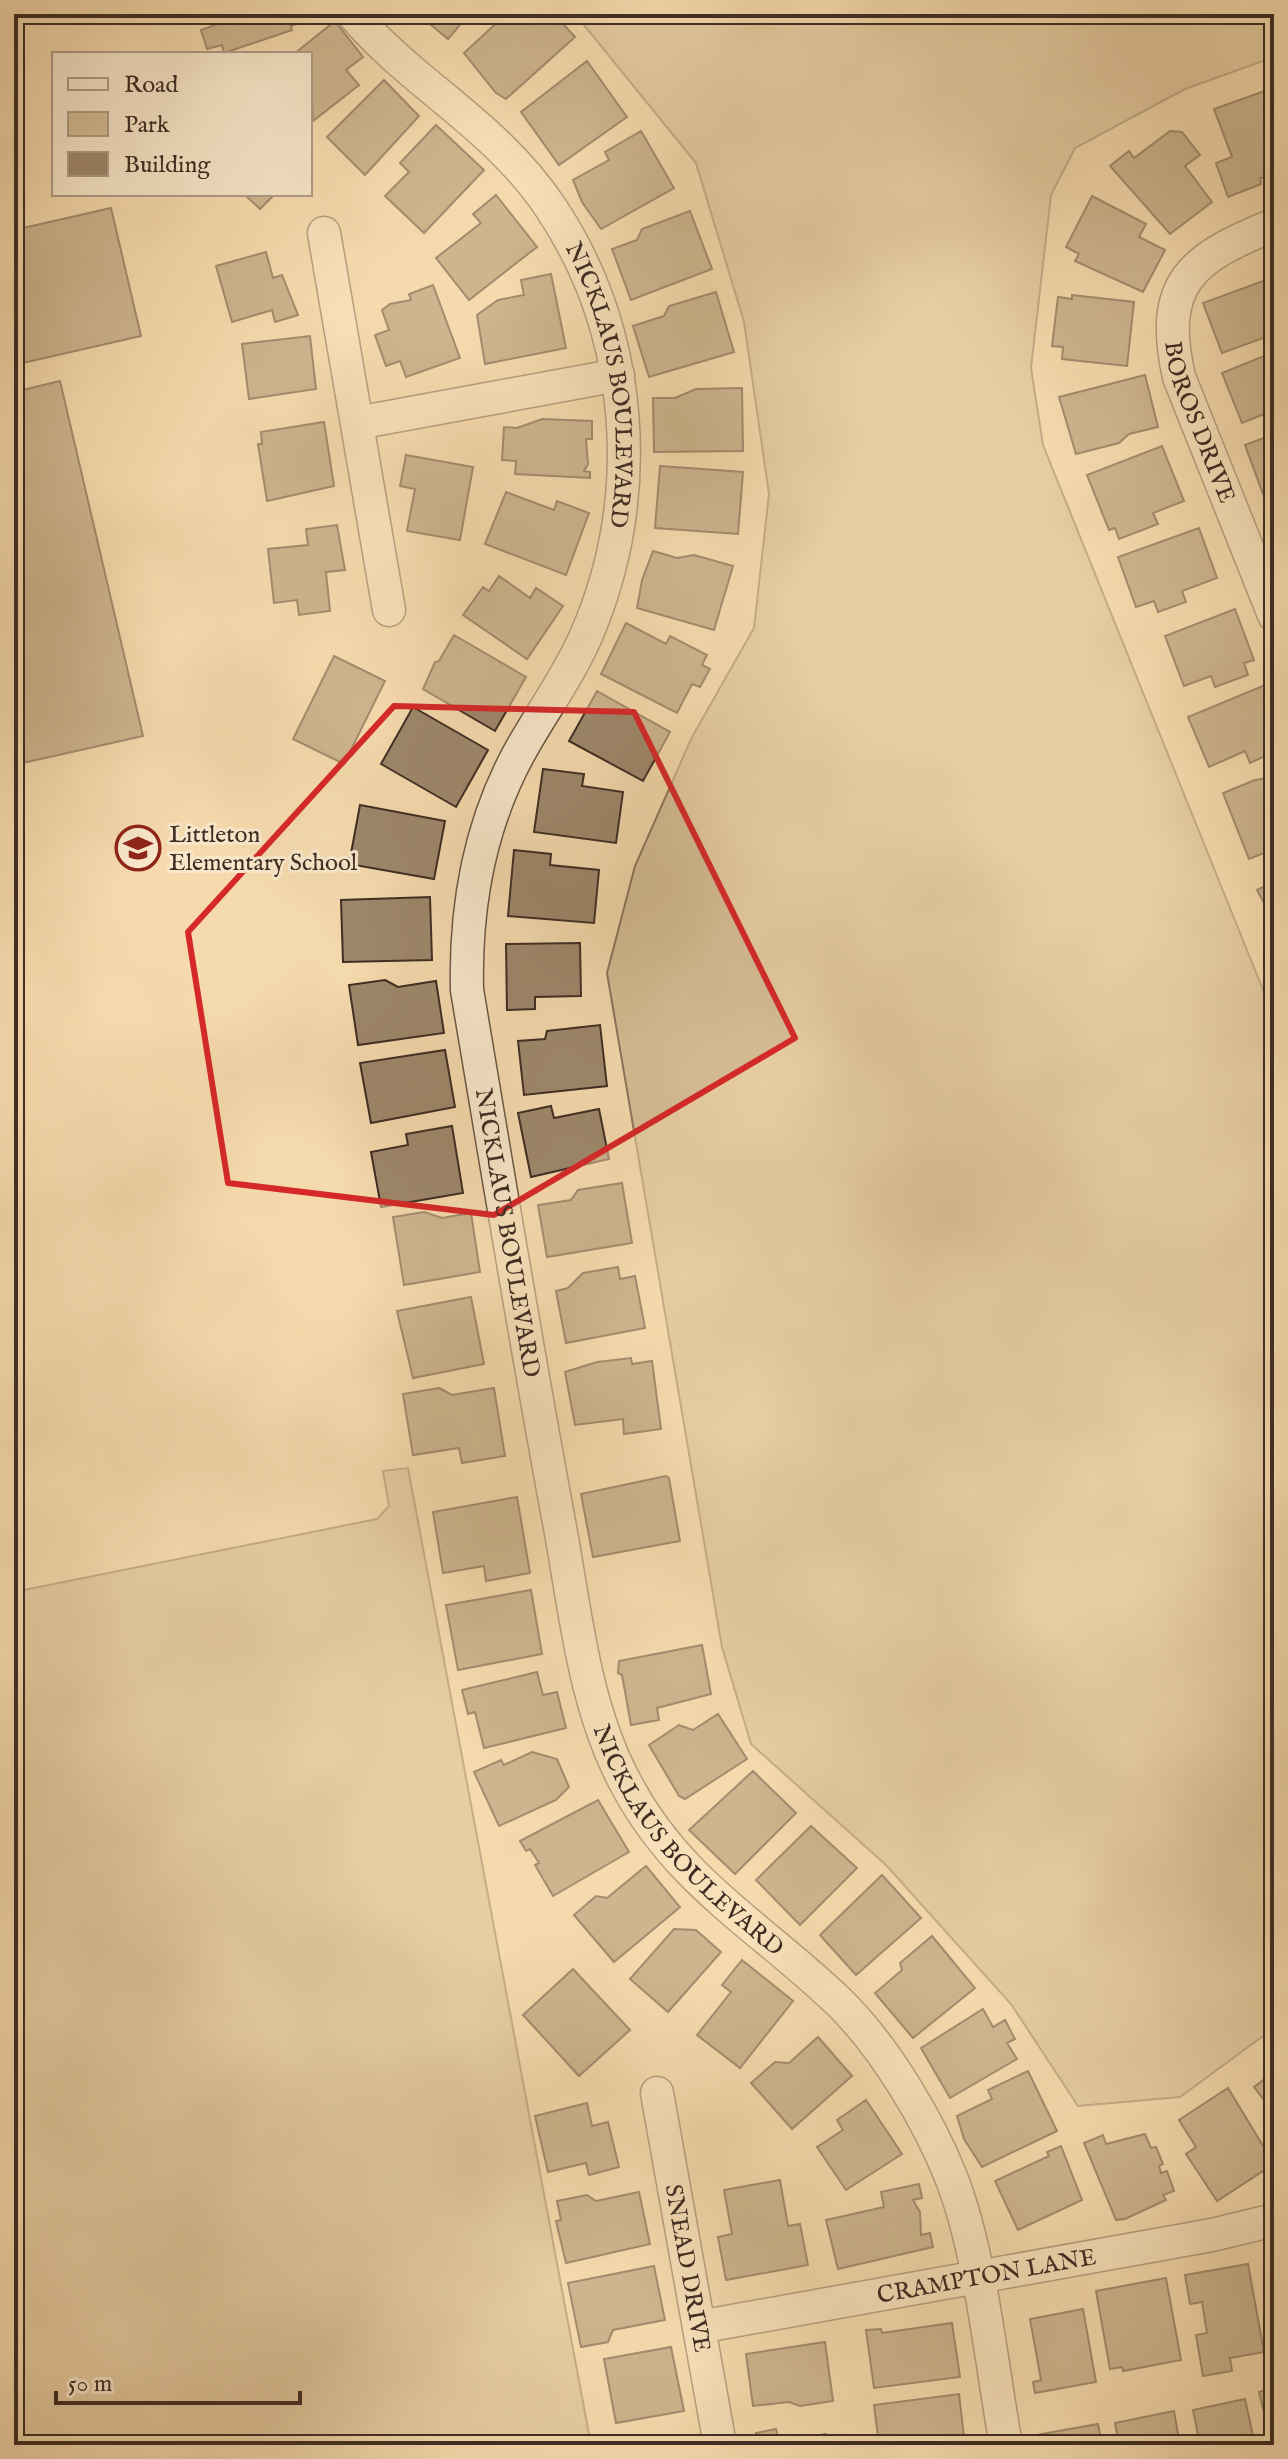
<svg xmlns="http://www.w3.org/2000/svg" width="1288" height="2459" viewBox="0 0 1288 2459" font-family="'IM FELL English',serif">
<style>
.green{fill:#d6bd96;stroke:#8a755d;stroke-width:2}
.building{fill:#9e876b;stroke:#3f2d24;stroke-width:2}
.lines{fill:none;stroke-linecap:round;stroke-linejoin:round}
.minor-casing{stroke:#6c5846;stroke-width:35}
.minor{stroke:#f8e7ca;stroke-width:32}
.marked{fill:none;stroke:#d62828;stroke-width:6;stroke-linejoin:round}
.labels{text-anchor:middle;stroke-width:6;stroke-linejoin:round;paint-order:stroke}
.street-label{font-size:24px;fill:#3f2d24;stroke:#f8e7ca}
.poi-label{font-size:24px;fill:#3f2d24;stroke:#f8e7ca;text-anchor:start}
</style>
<rect width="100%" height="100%" fill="#f5daad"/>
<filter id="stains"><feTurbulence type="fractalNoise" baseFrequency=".0025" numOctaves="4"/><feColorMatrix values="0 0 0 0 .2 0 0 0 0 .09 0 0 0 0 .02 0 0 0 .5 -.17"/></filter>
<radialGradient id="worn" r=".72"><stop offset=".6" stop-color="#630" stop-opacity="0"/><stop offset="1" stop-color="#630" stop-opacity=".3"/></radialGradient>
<path class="green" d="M575 14H1274V57L1185 89 1075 148 1051 195 1031 368 1043 445 1274 1017V2028L1180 2097 1078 2106 1011 2004 886 1865 751 1744 722 1647 607 973 635 866 692 737 754 628 769 494 744 322 696 163Z
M408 1468 591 2445H14V1592L377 1519 389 1506 383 1471Z"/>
<path class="building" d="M211 14H302L305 21 291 26 292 30 224 53 222 45 207 49 201 30 215 25Z
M418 14H469L448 39Z
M506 14H554L575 37 506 99 496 93 464 53Z
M335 21 363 57 346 70 359 85 313 121 310 54H294Z
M587 61 627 117 559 165 521 112Z
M384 80 419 116 365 175 327 137Z
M1270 89 1274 98V177L1260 178 1261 184 1228 197 1216 163 1232 157 1214 109Z
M436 125 484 170 424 233 385 196 409 172 400 163Z
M641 131 674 188 601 229 582 202 573 180 609 160 605 152Z
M1170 131 1182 132 1200 155 1185 166 1212 202 1170 234 1110 166 1129 151 1134 158Z
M244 194H275L260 209Z
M496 195 537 247 469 300 436 258 481 223 473 214Z
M1092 196 1146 224 1139 237 1165 250 1143 292 1075 261 1079 254 1066 247Z
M111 208 141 336 14 365V230Z
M690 211 712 269 631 300 612 249 637 240 642 229Z
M266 252 273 278 282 275 298 315 275 322 272 310 232 322 216 266Z
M551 274 566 348 485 364 477 315 498 300 524 295 521 280Z
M1274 277V334L1222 353 1203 303Z
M433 285 460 358 406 377 400 361 386 366 375 335 389 330 382 310 390 304 411 300 409 294Z
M716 292 734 352 649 377 633 326 664 316 669 306Z
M1072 295 1134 302 1127 366 1062 359 1063 347 1052 346 1058 297 1072 299Z
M310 336 316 389 249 399 242 344Z
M1274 352V410L1242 423 1222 373Z
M1145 375 1158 427 1129 434 1119 443 1076 454 1059 397Z
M60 381 143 736 14 765V392Z
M742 388 743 451 654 452 653 398H675L696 389Z
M542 419 592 421V439H586L588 464 584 471 590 472V478L515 474 516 461 502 460 504 427 517 428Z
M324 422 334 486 267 501 258 444H262L261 432Z
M1274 434V490L1263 494 1245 445Z
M1162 446 1184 501 1153 513 1158 524 1119 539 1115 528 1109 530 1087 475Z
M406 455 473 467 460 540 407 531 415 489 400 486Z
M660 466 743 472 738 534 655 528Z
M506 492 554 510 557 501 589 513 566 575 485 544Z
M337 525 345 570 326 572 330 611 299 615 297 600 274 603 268 549 308 545 306 529Z
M1199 528 1217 578 1182 591 1186 602 1158 612 1154 601 1136 607 1118 557Z
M653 551 677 558 694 555 733 566 714 630 637 608 642 580Z
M499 576 530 598 536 588 563 606 527 659 463 615 483 587 489 591Z
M1235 609 1254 660 1244 663 1248 675 1215 687 1211 676 1184 686 1165 636Z
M626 623 666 644 670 636 707 655 702 665 710 669 700 687 692 684 677 713 601 674Z
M454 635 526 677 495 731 423 689 435 662 439 661Z
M334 656 385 681 344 764 293 739Z
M1265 685 1274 708V752L1250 763 1245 751 1209 767 1188 717Z
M597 691 670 732 643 781 569 741Z
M413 707 488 750 456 807 381 764Z
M543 769 584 774 582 786 623 792 616 843 534 832Z
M1274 777V849L1249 859 1223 793 1255 780Z
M360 805 445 821 434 879 349 864Z
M514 850 551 854 550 865 599 870 594 923 508 916Z
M1274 882V922L1257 890Z
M430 897 432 960 343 962 341 900Z
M580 943 581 996 535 997V1009L507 1010 506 944Z
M385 980 398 987 436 981 444 1033 358 1045 349 985Z
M600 1025 607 1086 524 1095 518 1041 545 1039 547 1031Z
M445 1050 455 1107 371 1123 360 1063Z
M551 1106 554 1118 599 1109 609 1159 531 1177 518 1113Z
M452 1126 463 1193 381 1207 371 1152 408 1145 406 1134Z
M622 1183 632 1243 547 1257 538 1205 571 1200 578 1190Z
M424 1212 442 1218 471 1213 480 1272 404 1285 393 1217Z
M618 1267 620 1279 635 1276 645 1328 566 1343 556 1291 568 1288 583 1273Z
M471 1297 484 1364 413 1378 397 1311Z
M631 1358 632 1364 652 1361 661 1429 624 1434 623 1419 575 1425 565 1372 597 1362Z
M439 1388 452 1395 494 1388 505 1456 462 1463 459 1448 413 1455 403 1394Z
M666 1476 669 1478 680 1541 593 1557 581 1494Z
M517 1497 530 1573 486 1581 484 1566 443 1573 433 1512Z
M531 1590 542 1654 458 1670 446 1605Z
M702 1645 711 1694 657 1708 659 1720 631 1725 622 1675 618 1673 619 1661Z
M537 1672 543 1695 557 1692 566 1728 484 1748 475 1712 468 1714 462 1690Z
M718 1714 747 1759 685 1799 679 1796 649 1745 679 1725 693 1730Z
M532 1752 557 1759 569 1787 556 1800 499 1826 474 1772 501 1760 504 1765Z
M753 1771 796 1813 735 1874 689 1830Z
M598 1800 629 1852 553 1896 535 1865 539 1863 530 1849 526 1851 520 1841Z
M811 1826 857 1868 800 1925 756 1880Z
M646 1866 680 1907 614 1962 574 1915 596 1896 607 1898Z
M882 1875 921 1918 856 1975 820 1935Z
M674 1929 696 1930 721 1952 668 2012 630 1979Z
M932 1936 975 1988 913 2038 875 1993 902 1970 900 1963Z
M742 1960 793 2001 740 2068 697 2035 731 1992 722 1985Z
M573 1969 630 2030 579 2076 523 2015Z
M983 2009 993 2027 1005 2020 1015 2039 1007 2043 1017 2059 950 2098 921 2048Z
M818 2037 852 2076 792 2129 751 2083 775 2062 789 2063Z
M1028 2071 1057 2131 982 2167 964 2139 957 2116 992 2099 988 2090Z
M1274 2072V2113L1254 2087Z
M1228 2088 1274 2164 1217 2201 1186 2154 1196 2147 1179 2120Z
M866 2100 902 2154 846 2190 817 2147 843 2130 837 2120Z
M587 2103 592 2126 608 2122 619 2167 589 2175 586 2163 548 2172 535 2116Z
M1145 2134 1151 2148 1156 2147 1163 2164 1159 2166 1161 2173 1167 2171 1174 2191 1163 2195 1166 2200 1125 2219 1116 2220 1084 2143 1103 2135 1106 2144Z
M1061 2146 1082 2200 1018 2230 995 2181 1049 2156 1047 2152Z
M780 2180 788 2226 800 2224 808 2265 726 2280 718 2237 732 2234 724 2190Z
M919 2184 922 2198 913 2200 920 2212 921 2235 930 2233 933 2247 838 2269 826 2220 884 2207 881 2192Z
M639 2192 650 2244 566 2263 556 2221 561 2220 557 2201 587 2195 596 2201Z
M1274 2257V2279L1268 2259Z
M1248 2264 1264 2352 1230 2358 1232 2371 1203 2376 1196 2335 1207 2333 1202 2302 1190 2304 1185 2275Z
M654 2266 665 2320 613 2330 608 2342 581 2347 568 2283Z
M1166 2278 1181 2360 1123 2371 1122 2367 1110 2369 1096 2291Z
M1083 2309 1096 2382 1035 2393 1033 2382 1041 2380 1030 2319Z
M952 2323 960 2377 874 2388 866 2330 881 2329 882 2333Z
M825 2342 833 2401 800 2406 789 2402 753 2406 746 2354Z
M671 2347 684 2411 616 2423 604 2359Z
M1274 2388V2445H1272L1259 2392Z
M959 2394 965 2445H879L874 2405Z
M1245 2399 1255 2445H1200L1193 2410Z
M1174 2411 1180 2445H1119L1115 2423Z
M1098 2424 1102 2445H1038L1036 2435Z
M776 2429 779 2442 826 2434 828 2445H758L756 2433Z
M659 2436 680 2437 681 2445H606Z"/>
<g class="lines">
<g class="minor-casing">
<g id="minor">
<path id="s1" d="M353 14C414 86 495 124 551 208 635 334 646 498 586 636 569 675 544 709 523 746 480 821 465 905 467 990 497 1168 526 1345 559 1522 575 1607 583 1701 623 1778 675 1881 760 1926 839 2002 884 2046 928 2119 951 2177 981 2253 991 2363 1006 2445"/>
<path id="s2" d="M1274 225C1191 258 1158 283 1179 377L1274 615"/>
<path d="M324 233 389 610"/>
<path d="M357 423 618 375"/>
<path id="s3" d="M657 2093 720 2445"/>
<path id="s4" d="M699 2327 1212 2235 1274 2220"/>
</g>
</g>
<use href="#minor" class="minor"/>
</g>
<path d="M0 0H1288V2459H0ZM394 706 634 712 795 1038 494 1215 228 1183 188 932Z" fill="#f5daad" fill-opacity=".55" fill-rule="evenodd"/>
<path class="marked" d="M394 706 634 712 795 1038 494 1215 228 1183 188 932Z"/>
<defs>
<g id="school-ring" transform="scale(2.3)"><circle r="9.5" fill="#f8e7ca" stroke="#8f2418" stroke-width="1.5"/><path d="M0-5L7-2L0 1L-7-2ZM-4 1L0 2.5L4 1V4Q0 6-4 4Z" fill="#8f2418"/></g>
</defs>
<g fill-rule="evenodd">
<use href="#school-ring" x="138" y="848"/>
</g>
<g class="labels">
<g class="street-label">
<text dy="8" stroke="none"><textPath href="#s1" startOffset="466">NICKLAUS BOULEVARD</textPath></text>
<text dy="8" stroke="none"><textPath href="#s2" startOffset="254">BOROS DRIVE</textPath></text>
<text dy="8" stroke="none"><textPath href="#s1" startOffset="1352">NICKLAUS BOULEVARD</textPath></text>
<text dy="8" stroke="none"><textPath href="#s1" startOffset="2000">NICKLAUS BOULEVARD</textPath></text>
<text dy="8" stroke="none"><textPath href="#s3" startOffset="178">SNEAD DRIVE</textPath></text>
<text dy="8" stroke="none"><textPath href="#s4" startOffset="292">CRAMPTON LANE</textPath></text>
</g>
<g class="poi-label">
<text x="169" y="842">Littleton<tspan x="169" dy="28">Elementary School</tspan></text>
</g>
</g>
<rect width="1288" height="2459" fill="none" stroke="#f5daad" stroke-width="48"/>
<rect x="16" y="16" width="1256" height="2427" fill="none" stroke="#3f2d24" stroke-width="4"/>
<rect x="24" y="24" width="1240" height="2411" fill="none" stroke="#3f2d24" stroke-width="2"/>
<rect x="52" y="52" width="260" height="144" fill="#f8e7ca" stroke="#ae9d88" stroke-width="2"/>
<rect x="68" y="78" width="40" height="12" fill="#f8e7ca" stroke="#ae9d88" stroke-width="2"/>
<text x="124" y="92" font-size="24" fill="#3f2d24">Road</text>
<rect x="68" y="112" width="40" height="24" fill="#d6bd96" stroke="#ae9d88" stroke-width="2"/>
<text x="124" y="132" font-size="24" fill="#3f2d24">Park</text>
<rect x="68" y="152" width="40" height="24" fill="#9e876b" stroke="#ae9d88" stroke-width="2"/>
<text x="124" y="172" font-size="24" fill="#3f2d24">Building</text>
<path d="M56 2391v12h244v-12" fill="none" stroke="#3f2d24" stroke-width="4"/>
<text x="68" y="2391" font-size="24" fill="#3f2d24" stroke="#f8e7ca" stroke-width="6" paint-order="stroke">50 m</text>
<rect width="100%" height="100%" filter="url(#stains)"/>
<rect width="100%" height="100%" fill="url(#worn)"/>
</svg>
